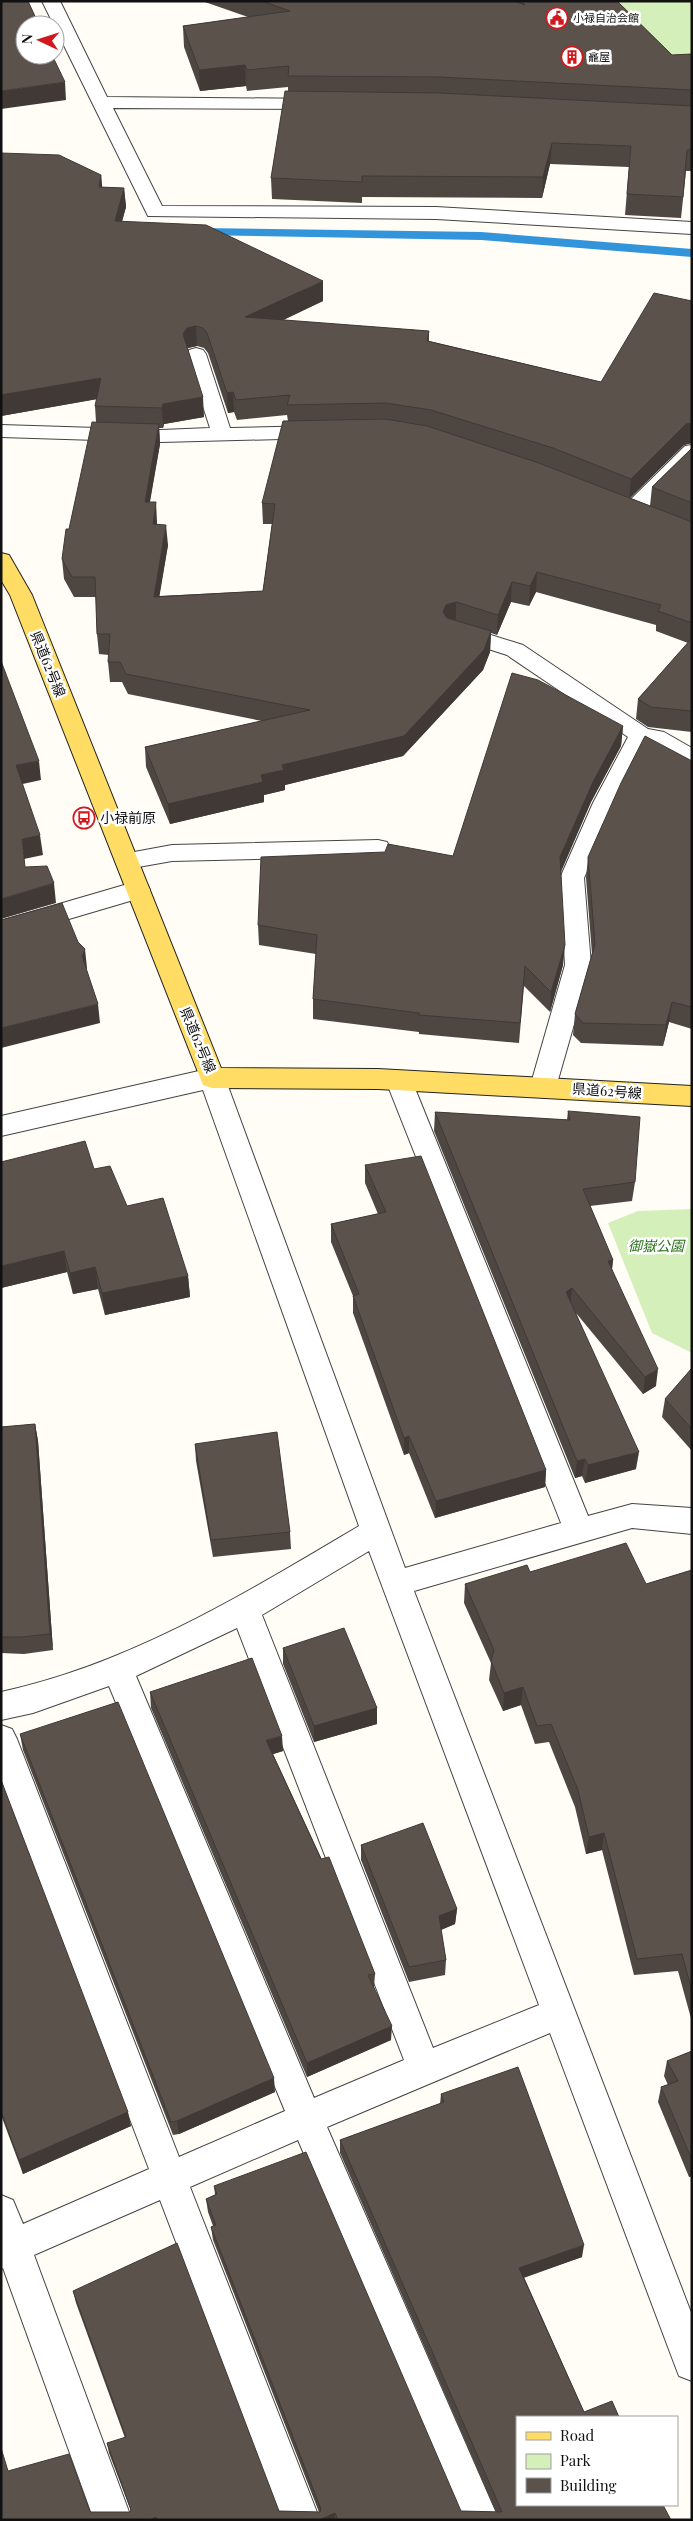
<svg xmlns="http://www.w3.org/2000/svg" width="693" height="2521" viewBox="0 0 693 2521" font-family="'Playfair Display','Noto Sans JP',serif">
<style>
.green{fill:#d4efb9}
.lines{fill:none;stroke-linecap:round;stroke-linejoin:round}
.stream{fill:#3294db;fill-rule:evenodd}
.minor-casing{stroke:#444;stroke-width:2}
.major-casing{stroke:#222;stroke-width:2}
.minor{fill:#fff;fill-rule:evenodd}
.major{fill:#ffdd65;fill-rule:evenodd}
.wall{fill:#4e4741;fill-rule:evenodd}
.shaded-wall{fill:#403935}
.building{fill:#5b524c;stroke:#403935}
.labels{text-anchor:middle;stroke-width:5;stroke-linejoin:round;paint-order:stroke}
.far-poi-label{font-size:11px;fill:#111;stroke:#fff;text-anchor:start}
.street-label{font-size:14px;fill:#111;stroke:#fff}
.poi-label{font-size:14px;fill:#111;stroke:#fff;text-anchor:start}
.park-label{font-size:14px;font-style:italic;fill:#297118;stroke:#fff}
</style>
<rect width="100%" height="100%" fill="#fffdf5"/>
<path class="green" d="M612 1H692V65L596 60Z
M692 1209V1353L652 1333 608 1223 638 1211Z"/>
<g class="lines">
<path class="stream" d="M198 228 481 232 692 249V257L481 240 194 235 192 232 194 229Z"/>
<g class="minor-casing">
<path id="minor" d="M42 1H60L107 97 321 99 327 100 330 104 327 108 321 109 113 108 162 206 436 207 692 222V234L436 219 148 216Z
M196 348 203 350 206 354 230 428 318 426 325 428 328 432 325 436 318 438 161 442 1 437V425L161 430 210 428 186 354 189 350Z
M692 445V463L640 516 632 518 624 516 621 511 624 506 685 446Z
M456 624 523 645 648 729 664 732 692 748V766L648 744 617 803 584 878 591 965 556 1087 552 1094 543 1097 534 1094 530 1087 565 965 560 878 593 803 628 737 507 655 448 636 445 631 448 626Z
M378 840 387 842 390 848 387 854 378 856 172 861 127 869 118 867 115 861 118 855 172 845Z
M138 881 147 884 150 890 147 896 1 939V921Z
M212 1068 221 1071 225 1078 405 1568 561 1523 386 1081 390 1074 399 1071 408 1074 412 1081 588 1516 632 1504 692 1508V1534L632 1528 414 1591 692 2315V2381L679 2376 674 2363 550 2033 327 2127 499 2520H461L298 2140 190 2187 320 2520H282L160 2200 34 2255 132 2520H94L3 2268 1 2269V2195L13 2200 23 2224 149 2169 1 1781V1725L12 1729 17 1739 179 2157 285 2111 109 1686 33 1713 1 1720V1692C131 1664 246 1593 359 1526L203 1090 1 1136V1116ZM369 1551 539 2005 433 2048 262 1615ZM237 1628 404 2060 314 2098 136 1676Z"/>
</g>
<g class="major-casing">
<path id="major" d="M1 553 9 555 32 595 221 1068 378 1069 692 1086V1106L378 1089 212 1088 203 1085 10 595 1 580Z"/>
</g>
<use href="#minor" class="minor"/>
<use href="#major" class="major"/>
</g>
<path class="wall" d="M202 1H617L672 55 692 54V171H686L681 218 625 215 629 167 550 164 542 198 362 197V203L272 199 271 178 288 91V87L247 91 246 86 200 91 184 47 183 26 248 17Z
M1 153 101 175 102 187 124 188 126 207 122 222 323 301 282 320 429 331V341L601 382 692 301V443L684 445 630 498 650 506 652 487 692 448V732L648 727 636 719 638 699 688 643 656 631V625L536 592 529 606 511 602 497 635 491 633 490 652 483 670 403 756 285 785V790L264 795V802L170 824 146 767 145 747 262 721 128 694 122 682H110L108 662 109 655 99 654 97 634 96 597H74L64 579 62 559 96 422 95 406 97 399 1 416ZM197 346 204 348 208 353 228 413 234 412 237 420 287 415 288 421 262 503 263 524H272L263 591 159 596 168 545 157 525V522L150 502 160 444 159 428H163L164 424 204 417 188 349V348Z
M623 726 621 746 591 802 561 872 563 965 550 1012 524 986 519 1043 419 1034V1032L313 1019V999L316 954 259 945 258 925 453 856Z
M692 761V1029L669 1022 663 1046 581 1043 573 1035 575 1014 592 954 586 878 588 857Z
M568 1111 635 1182 632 1201 590 1206 613 1260 612 1269 656 1386 643 1394 576 1313 636 1469 585 1483 582 1476 575 1478 434 1131 435 1112 567 1120Z
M365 1165 546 1470 545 1487 435 1518 409 1453 404 1455 353 1313V1296L331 1242V1224L378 1214 365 1183Z
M94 1169 188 1276 190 1297 105 1315 98 1289 73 1294 67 1272 1 1288Z
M692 1368V1451L662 1417 665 1399Z
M35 1424 38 1441 53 1650 24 1654 1 1653V1427Z
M195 1444 290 1532 291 1549 213 1557 196 1461Z
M692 1570V2022L678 1971 634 1975 602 1850 586 1854 575 1807 549 1742 535 1744 521 1705 503 1711 489 1680 491 1663 464 1603 465 1584 530 1572 646 1584Z
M283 1648 377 1708V1724L314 1742 283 1664Z
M150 1692 283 1751 273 1754 375 1974 374 1988 391 2040 307 2077 151 1708Z
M20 1734 275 2092 179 2134 173 2135 23 1750Z
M1 1780 131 2126 23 2174 1 2115Z
M361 1845 457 1909 455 1924 441 1930 446 1960 445 1975 409 1982 361 1860Z
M692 2051V2176L689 2177 658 2102 661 2087 668 2085 664 2076 667 2061Z
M441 2094 582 2257 524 2277 584 2412 619 2417H517L671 2520H1L9 2471 90 2512H130L131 2511 109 2453 107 2443 125 2438 76 2303 73 2291 279 2511 319 2512 213 2240 211 2227 213 2226 208 2212 206 2199 215 2195 214 2186 461 2511 496 2512 340 2153V2140L440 2104Z"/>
<path class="shaded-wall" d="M245 65 246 86 200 91 199 70Z
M65 82 66 100 1 109V91Z
M552 143 550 164 542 198 543 177Z
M101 175 103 195 99 187Z
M124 188 126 207 116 241 115 221Z
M323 281V301L246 338 245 317Z
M196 326 197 346 188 348 184 355 183 334 187 328Z
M101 378 103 398 1 416V395Z
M233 392 234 412 228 413 227 393Z
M203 397 204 417 164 424 163 428 162 408 163 404Z
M692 423V443L684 445 629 499 631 479 686 424Z
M159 424 160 444 146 522 145 502Z
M156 502 157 522 154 545 153 524Z
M166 525 168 545 156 617 154 597Z
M537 572 536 592 529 606 530 586Z
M512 582 511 602 497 635 498 615Z
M456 602V622L445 625 443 612 446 605Z
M491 631 490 652 483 670 403 756 285 785V790L264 795V802L170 824 168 804 261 775 282 765Z
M623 726 621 746 591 802 558 877 560 857 593 782Z
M39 761 41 780 18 785 16 765Z
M40 835 43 855 24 859 22 839Z
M54 883 56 903 1 919V899Z
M565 945 563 965 550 1012 551 992Z
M85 949 87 968 85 976 82 956Z
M672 1002 669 1022 663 1046 666 1025Z
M98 1004 100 1023 1 1048V1028Z
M64 1251 67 1272 1 1288V1266Z
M613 1260 611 1278 608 1261Z
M95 1267 98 1289 73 1294 70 1273Z
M188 1276 190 1297 105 1315 102 1293Z
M572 1288 570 1306 566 1292Z
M658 1369 656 1386 643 1394 645 1377Z
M35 1424 38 1441 53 1650 50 1634Z
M409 1436V1453L404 1455V1438Z
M639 1452 636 1469 585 1483 588 1465Z
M585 1459 582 1476 575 1478 577 1461Z
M546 1470 545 1487 435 1518 436 1501Z
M523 1687 521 1705 503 1711 504 1693Z
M377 1708V1724L314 1742V1726Z
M282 1736 283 1751 267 1756 266 1740Z
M604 1833 602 1850 586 1854 589 1837Z
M457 1909 455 1924 438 1931 439 1916Z
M392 2026 391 2040 307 2077V2063Z
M274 2078 275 2092 179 2134 177 2121Z
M128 2112 131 2126 23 2174 19 2160Z
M692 2166V2176L689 2177Z
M584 2245 582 2257 518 2280 519 2268Z
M335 2513V2520H319Z"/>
<path class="building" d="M1 1H28L39 25H25V55H52L65 82 1 91Z
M262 1H514L525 5 522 1H617L672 55 692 54V90L439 77 288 76 289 66 247 70 245 65 199 70 183 26 290 11Z
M285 91 439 93 692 106V150H687L683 197 627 194 631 146 552 143 543 177 362 176V182L271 178Z
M1 153 59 155 101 175 99 187 124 188 115 221 206 225 323 281 245 317 429 331 427 341 601 382 654 293 692 301V423L686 424 631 479 553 448 431 410 385 403 287 405 290 395 236 400 233 392 227 393 207 333 203 328 196 326 187 328 183 334 203 397 163 404 162 408 95 406 101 378 1 395Z
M385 419 427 426 536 462 692 522V623L658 611 661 605 537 572 530 586 512 582 498 615 456 602 446 605 443 612 447 618 491 631 484 650 404 736 282 765 284 770 261 775 263 782 168 804 145 747 310 710 126 674 120 662H108L110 634H97L95 577H72L62 559 66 529H69L92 422 159 424 145 502H156L153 524 166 525 154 597 263 591 275 504 262 503 283 421Z
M692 448V503L652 487Z
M692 638V711L651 707 638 699Z
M1 661 39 761 16 765 40 835 22 839 25 867 47 866 54 883 1 899Z
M512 673 538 680 623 726 593 782 560 857 565 945 551 992 525 966 520 1023 419 1015V1013L313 999 317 935 258 925 261 857 385 852 388 844 453 856Z
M645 736 692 761V1007L672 1002 666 1025 583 1023 575 1014 595 944 588 857 621 783Z
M62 903 78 942 85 949 82 956 98 1004 1 1028V920Z
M568 1111 640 1117 635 1182 583 1189 613 1260 608 1261 658 1369 645 1377 572 1288 566 1292 639 1452 588 1465 585 1459 577 1461 435 1112 570 1120Z
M85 1141 94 1169 110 1166 127 1206 163 1198 188 1276 102 1293 95 1267 70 1273 64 1251 1 1266V1162Z
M421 1156 546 1470 436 1501 409 1436 404 1438 353 1296 359 1294 331 1224 386 1212 365 1165Z
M692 1368V1429L665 1399Z
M35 1424 50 1634 21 1637H1V1427Z
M277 1432 290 1532 211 1540 195 1444Z
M626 1543 646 1584 692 1570V1991L682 1954 637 1959 604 1833 589 1837 578 1790 551 1724 537 1726 523 1687 504 1693 491 1661 494 1650 465 1584 527 1565 530 1572Z
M344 1628 377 1708 314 1726 283 1648Z
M252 1658 282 1736 266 1740 321 1859 329 1857 375 1974 368 1975 392 2026 307 2063 150 1692Z
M118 1702 274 2078 177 2121 171 2122 20 1734Z
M1 1780 128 2112 19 2160 1 2111Z
M423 1823 457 1909 439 1916 446 1960 409 1967 361 1845Z
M692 2051V2160L661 2087 678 2081 667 2061Z
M518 2067 584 2245 519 2268 584 2412 612 2401 619 2417H517V2505H663L671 2520H338L335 2513 319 2520H157L156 2517 150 2520H1V2448L8 2471 69 2454 90 2512H130L131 2510 107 2443 126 2437 73 2291 177 2243 279 2511 320 2512 321 2509 211 2227 216 2225 206 2199 217 2194 214 2186 306 2152 461 2511 502 2512 340 2140 444 2102 441 2094Z"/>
<defs>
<g id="civic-ring" transform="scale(1.125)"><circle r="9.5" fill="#fff" stroke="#d1181d" stroke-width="1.5"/><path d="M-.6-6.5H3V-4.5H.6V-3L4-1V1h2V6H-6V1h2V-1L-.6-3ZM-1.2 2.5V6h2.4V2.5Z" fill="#d1181d"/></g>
<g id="building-ring" transform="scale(1.125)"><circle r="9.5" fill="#fff" stroke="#d1181d" stroke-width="1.5"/><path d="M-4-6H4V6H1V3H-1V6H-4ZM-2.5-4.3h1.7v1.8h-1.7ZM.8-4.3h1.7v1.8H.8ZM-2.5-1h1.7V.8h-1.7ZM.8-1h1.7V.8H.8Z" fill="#d1181d"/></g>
<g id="bus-ring" transform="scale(1.125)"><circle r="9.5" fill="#fff" stroke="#d1181d" stroke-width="1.5"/><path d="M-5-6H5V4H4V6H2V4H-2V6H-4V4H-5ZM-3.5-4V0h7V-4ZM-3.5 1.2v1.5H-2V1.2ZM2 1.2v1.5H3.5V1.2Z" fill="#d1181d"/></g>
</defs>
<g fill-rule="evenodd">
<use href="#civic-ring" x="557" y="18"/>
<use href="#building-ring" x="572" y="57"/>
<use href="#bus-ring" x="84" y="818"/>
</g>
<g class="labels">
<g class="far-poi-label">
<text x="573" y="22">小禄自治会館</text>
<text x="588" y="61">龕屋</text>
</g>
<g class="street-label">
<text transform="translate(48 664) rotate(68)" y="5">県道62号線</text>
<text transform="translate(198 1040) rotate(67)" y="5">県道62号線</text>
<text transform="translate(607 1091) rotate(4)" y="5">県道62号線</text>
</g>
<g class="poi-label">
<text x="100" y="823">小禄前原</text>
</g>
<g class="park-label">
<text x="656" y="1251">御嶽公園</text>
</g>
</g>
<rect width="693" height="2521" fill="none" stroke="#111111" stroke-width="5"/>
<rect x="516" y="2416" width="162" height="90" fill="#ffffff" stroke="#a0a0a0"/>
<rect x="526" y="2432" width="25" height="8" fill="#ffdd65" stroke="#a0a0a0"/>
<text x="560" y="2441" font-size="15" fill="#111111">Road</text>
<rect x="526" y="2454" width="25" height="15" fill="#d4efb9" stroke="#a0a0a0"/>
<text x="560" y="2466" font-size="15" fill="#111111">Park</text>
<rect x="526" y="2478" width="25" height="15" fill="#5b524c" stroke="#a0a0a0"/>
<text x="560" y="2491" font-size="15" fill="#111111">Building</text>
<g transform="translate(40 40) rotate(274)"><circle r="24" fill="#ffffff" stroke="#a0a0a0"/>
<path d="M0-4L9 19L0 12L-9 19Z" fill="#d1181d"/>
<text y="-8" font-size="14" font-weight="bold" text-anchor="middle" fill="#111111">N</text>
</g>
</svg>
